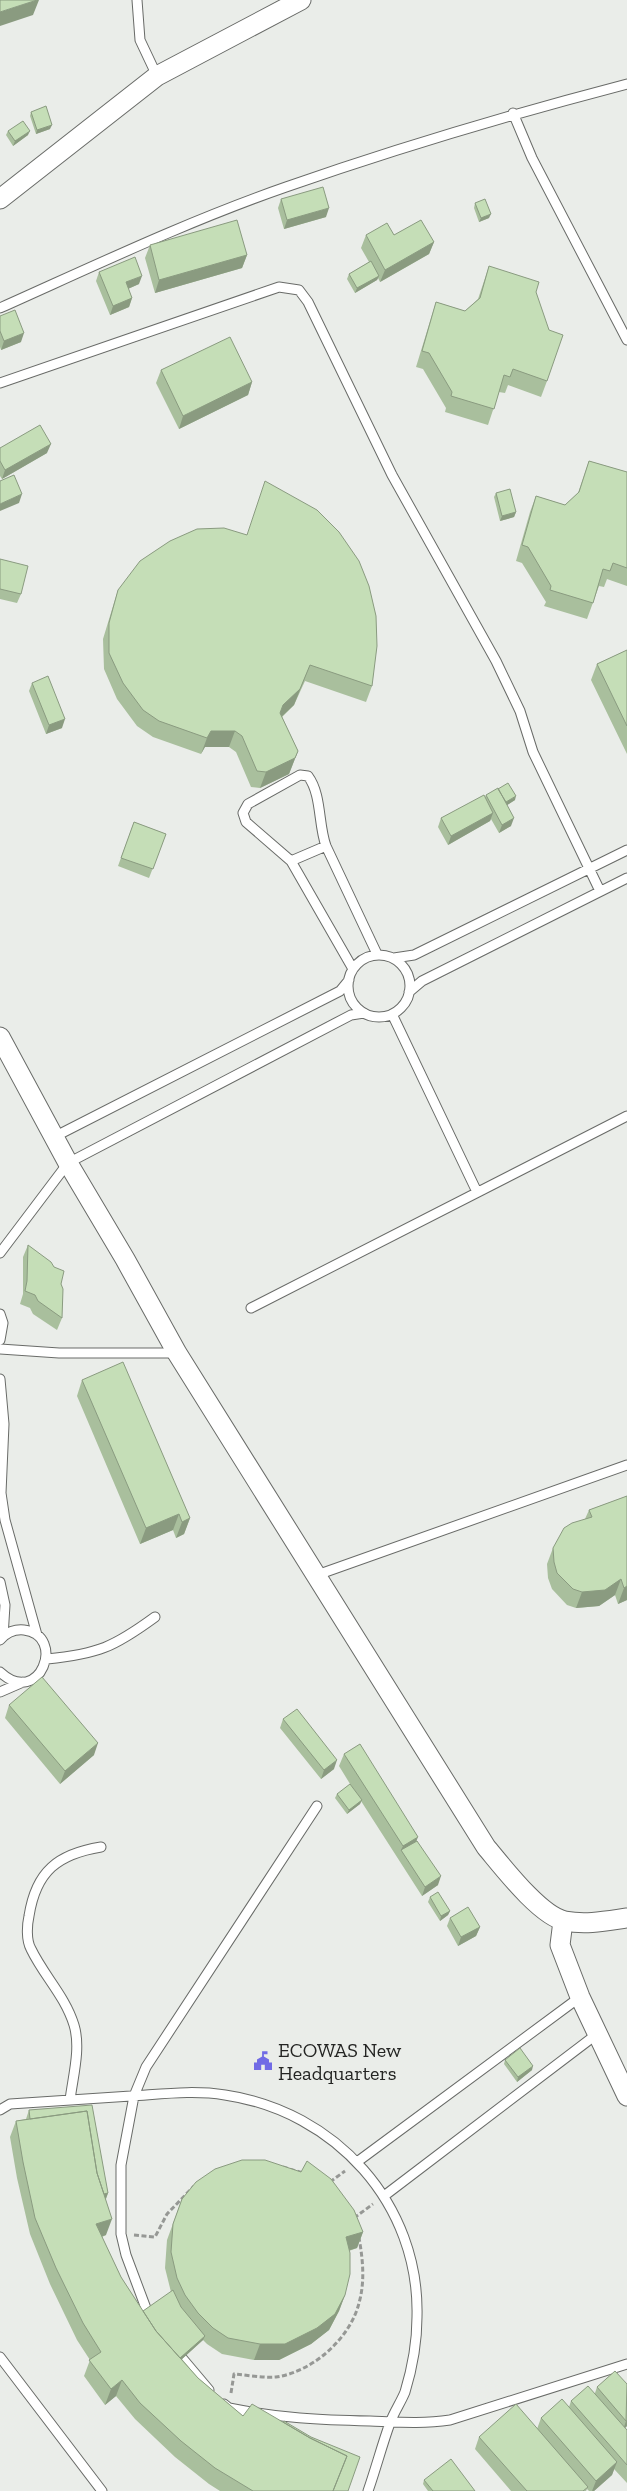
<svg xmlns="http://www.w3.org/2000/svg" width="627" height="2491" viewBox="0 0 627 2491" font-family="'Zilla Slab',serif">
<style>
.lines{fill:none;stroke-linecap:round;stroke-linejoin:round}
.service-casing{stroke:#696b68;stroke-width:11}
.minor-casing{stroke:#696b68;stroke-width:21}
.path{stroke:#969895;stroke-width:3;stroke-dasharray:5 2.5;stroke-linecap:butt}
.service{stroke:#fff;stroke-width:9}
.minor{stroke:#fff;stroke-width:19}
.wall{fill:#a9bf9d}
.shaded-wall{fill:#8a9b80}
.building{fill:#c5deb7;stroke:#8a9b80}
.labels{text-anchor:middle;stroke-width:4;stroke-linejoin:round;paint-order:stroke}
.poi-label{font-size:20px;fill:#242523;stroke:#eaede9;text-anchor:start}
</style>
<rect width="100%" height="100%" fill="#eaede9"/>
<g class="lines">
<g class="service-casing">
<path id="service" d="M137 0 140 40 157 76
M513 113 532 158 627 340
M0 308C94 266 188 221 286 187 398 148 512 114 627 84
M0 383 279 287 299 290 308 302 392 475 496 661 520 711 533 752 600 891
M291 861 326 846
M348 986a31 31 0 1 1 62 0a31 31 0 1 1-62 0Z
M394 958 414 955 627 850
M353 969 291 861 246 822 243 813 248 804 300 775 308 776C322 795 318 824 326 846L377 954
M409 992 422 981 627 878
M392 1014 477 1192
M54 1137 340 991 349 980
M0 1253 68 1163 351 1015 364 1013
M251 1308 627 1116
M0 1314 3 1323 0 1340
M0 1349 59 1353H177
M0 1379 4 1424 1 1493 5 1520 37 1635
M317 1575 627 1465
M0 1582 5 1605 3 1637
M0 1640C6 1633 14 1629 24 1630 67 1635 40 1709 0 1672
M47 1659C98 1654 114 1647 155 1617
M0 1692 23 1682
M70 2100C73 2076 81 2048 74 2025 65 1996 44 1976 31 1949 26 1940 27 1925 29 1916 36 1871 58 1854 101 1847
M0 2110 10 2104C51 2101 91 2099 131 2096 163 2094 194 2090 225 2095 335 2111 420 2204 417 2317 417 2341 412 2369 405 2392 401 2402 394 2412 390 2423 382 2445 376 2468 368 2491
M357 2162 580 1997
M384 2196 597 2034
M147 2311 126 2255 121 2234V2165L134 2096 146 2067 317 1806
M0 2357 102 2491
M182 2358 209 2390
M224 2404 229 2408C279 2418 320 2420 370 2421 397 2422 423 2424 450 2420L627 2364"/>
</g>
<g class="minor-casing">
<path id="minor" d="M0 199 157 76 301 0
M0 1037 68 1163 125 1259 177 1353 486 1847C502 1866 540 1916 565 1921 586 1925 606 1921 627 1918
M563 1921 560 1945 580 1997 627 2096"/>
</g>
<path class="path" d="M283 2167 303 2173
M330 2182 345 2171
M354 2218 373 2204
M134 2235 155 2237 167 2214 194 2186
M231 2393 234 2374C247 2375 263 2378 276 2377 312 2372 350 2339 359 2303 365 2282 363 2260 359 2238"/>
<use href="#service" class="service"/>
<use href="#minor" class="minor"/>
</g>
<path class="wall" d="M31 112 50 129 36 134 30 116Z
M8 131 28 135 13 146 6 135Z
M281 199 326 217 284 229 278 208Z
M475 203 489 218 479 222 474 208Z
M366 235H394L434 242 429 254 380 282 378 278 377 280 355 293 347 279 349 274 369 262 361 248Z
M150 245 247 255 242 268 155 293 145 258Z
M489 266 536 292 547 381 541 397 508 385 505 393 499 392 488 425 445 412 446 408 423 369 416 367 431 318 436 302 465 311 478 299Z
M99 272 139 284 128 289 132 298 129 307 110 315 96 281Z
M0 316 21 342 1 350 0 347Z
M161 370 252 382 248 395 179 429 156 383Z
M0 448 47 453 2 479 0 476Z
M589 461 627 472V586L607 579 604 587 599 586 587 619 544 606 546 602 522 563 516 561 530 512 536 496 565 505 578 493Z
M496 493 516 512 514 517 500 521 494 497Z
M0 559 21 594 17 603 0 599Z
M118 590 372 686 366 702 305 681 294 705 282 717 298 751 289 774 260 788 251 787 236 752 229 747H205L201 754 153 737 137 726 117 699 104 669 103 639 113 606Z
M627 650V754L591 680 597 664Z
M32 683 62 728 46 734 29 691Z
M486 795 515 800 507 805 511 826 499 833 491 819 490 821 448 845 438 827 441 818 485 797Z
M134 822 166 834 149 878 118 866Z
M28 1245 61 1284 62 1318 57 1330 33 1314 30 1308 20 1304 23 1294V1257Z
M82 1380 190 1518 184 1534 176 1538 173 1530 140 1544 77 1396Z
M627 1496V1600L618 1604 615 1595 599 1606 576 1608 567 1605 552 1589 548 1578 547 1564 553 1548 585 1519 589 1510Z
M9 1705 94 1755 60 1784 5 1718Z
M283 1719 334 1769 321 1779 280 1728Z
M344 1754 417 1841 438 1885 422 1896 361 1801 360 1804 347 1814 335 1798 337 1794 355 1792 339 1766Z
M430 1897 450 1911 448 1915 440 1921 428 1902Z
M450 1918 480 1927 476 1936 458 1946 447 1926Z
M505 2060 532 2070 517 2082 504 2064Z
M29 2110 108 2193 106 2199V2235L102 2237 121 2277 143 2311 171 2292 165 2268 167 2240 182 2199 363 2232 357 2248 349 2251 345 2295 339 2311 329 2330 311 2344 279 2360H254L222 2354 207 2344 203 2340 182 2359 198 2378 243 2416 348 2491H220L209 2484 175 2457 135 2419 116 2396 105 2405 84 2376 90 2360 77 2340 50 2284 30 2234 17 2178 10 2137 16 2121 26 2119Z
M627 2384V2426L625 2428 627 2430V2428V2483L614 2469 612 2475 594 2491H589L587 2489 586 2491H511L475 2449 479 2437 537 2429 541 2418 569 2407 571 2401 595 2393 597 2387Z
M424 2480 475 2491H428L423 2484Z"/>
<path class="shaded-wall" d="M37 0H39L33 15 0 26V12Z
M52 125 50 129 36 134 37 130Z
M30 131 28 135 13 146 15 141Z
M329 208 326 217 284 229 287 220Z
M491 214 489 218 479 222 481 218Z
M434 242 429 254 380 282 385 270Z
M247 255 242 268 155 293 159 280Z
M142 276 139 284 123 291 126 282Z
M379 276 377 280 355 293 357 288Z
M132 298 129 307 110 315 113 306Z
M24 333 21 342 1 350 4 341Z
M252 382 248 395 179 429 183 416Z
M51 444 47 453 2 479 5 470Z
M22 494 19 503 0 511V504Z
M516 512 514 517 500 521 502 516Z
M310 665 294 705 277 721 283 705Z
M65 719 62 728 46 734 49 725Z
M211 731H235L229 747H205L201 754 207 738Z
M298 751 289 774 260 788 266 772Z
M516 796 515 800 504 807 505 803Z
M493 813 490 821 448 845 451 836Z
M514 818 511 826 499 833 502 825Z
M179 1514 173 1530 140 1544 146 1528Z
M190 1518 184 1534 176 1538 182 1522Z
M621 1579 615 1595 599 1606 576 1608 582 1592Z
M627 1586V1600L618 1604 624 1588Z
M98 1743 94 1755 60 1784 65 1771Z
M337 1760 334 1769 321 1779 324 1770Z
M362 1800 360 1804 347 1814 349 1810Z
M418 1837 413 1849 401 1850 403 1846Z
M441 1876 438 1885 422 1896 425 1887Z
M450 1911 448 1915 440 1921 441 1916Z
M480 1927 476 1936 458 1946 461 1937Z
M533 2066 532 2070 517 2082 518 2077Z
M108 2193 105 2201 99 2195Z
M112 2219 106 2235 91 2240 96 2224Z
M363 2232 357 2248 340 2253 346 2237Z
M345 2295 339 2311 329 2330 311 2344 279 2360H254L260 2344Z
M205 2336 203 2340 170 2370 172 2365Z
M122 2380 116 2396 105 2405 111 2389Z
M627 2420V2426L623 2430 626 2421Z
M617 2462 612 2475 594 2491H592L596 2481Z"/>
<path class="building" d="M0 0H37L0 12Z
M46 106 52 125 37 130 31 112Z
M23 121 30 131 15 141 8 131Z
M323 187 329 208 287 220 281 199Z
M485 199 491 214 481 218 475 203Z
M237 220 247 255 159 280 150 245Z
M421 220 434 242 385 270 366 235 387 223 394 235Z
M135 257 142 276 126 282 132 298 113 306 99 272Z
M371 261 379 276 357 288 349 274Z
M489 266 539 282 536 292 549 330 563 335 547 381 513 369 510 377 504 375 494 409 451 396 452 392 429 353 422 351 436 302 465 311 480 298Z
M15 310 24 333 4 341 0 331V316Z
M230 337 252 382 183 416 161 370Z
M40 425 51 444 5 470 0 461V448Z
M589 461 627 472V568L613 563 610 571 603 569 593 603 550 590 551 586 528 547 522 545 536 496 565 505 579 492Z
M14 475 22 494 0 504V481Z
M265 481 317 510 339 532 359 561 369 586 376 616 377 646 372 686 310 665 300 689 283 705 280 713 298 751 295 758 266 772 257 771 242 736 235 731H211L207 738 159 721 143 710 123 683 109 653V623L118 590 140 561 170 541 197 529 224 528 247 535Z
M510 489 516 512 502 516 496 493Z
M0 559 28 566 21 594 0 589Z
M627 650V726L597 664Z
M48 676 65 719 49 725 32 683Z
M508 783 516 796 506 802 498 789Z
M498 788 514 818 502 825 486 795Z
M484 795 493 813 451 836 441 818Z
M134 822 166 834 153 869 121 858Z
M28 1245 51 1262 54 1267 64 1271 61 1284 63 1289 62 1318 38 1301 35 1295 25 1291 27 1281Z
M123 1362 190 1518 182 1522 179 1514 146 1528 82 1380Z
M627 1496V1586L624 1588 621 1579 605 1590 582 1592 573 1589 557 1573 554 1562 553 1548 564 1528 572 1523 592 1517 589 1510Z
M42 1677 98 1743 65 1771 9 1705Z
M297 1709 337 1760 324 1770 283 1719Z
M360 1744 418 1837 403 1846 344 1754Z
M350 1784 362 1800 349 1810 337 1794Z
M417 1841 441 1876 425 1887 401 1850Z
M438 1892 450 1911 441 1916 430 1897Z
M468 1907 480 1927 461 1937 450 1918Z
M520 2048 533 2066 518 2077 505 2060Z
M92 2105 108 2193 104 2194 97 2173 87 2111 30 2119 29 2110Z
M87 2111 97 2173 112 2219 96 2224 121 2277 156 2331 198 2378 243 2416 252 2404 310 2438 347 2456 333 2491H253L215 2468 181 2441 140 2403 122 2380 111 2389 89 2360 101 2352 83 2323 56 2268 35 2218 23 2162 16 2121Z
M242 2160H265L301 2172 307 2161 331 2179 354 2210 363 2232 346 2237 350 2253V2274L345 2295 335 2314 317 2328 285 2344H260L228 2338 213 2328 198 2313 185 2295 177 2278 171 2252 173 2224 182 2199 196 2182 215 2169Z
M173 2290 181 2307 205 2336 180 2358 156 2331 143 2311Z
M615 2371 627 2384 626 2421 597 2387Z
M588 2386 627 2430V2465L571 2401Z
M562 2399 617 2462 596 2481 541 2418Z
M516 2404 588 2487 583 2491H527L479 2437Z
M284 2421 311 2437 360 2457 348 2491H333L347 2456 310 2438 283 2422Z
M451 2459 475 2491H433L424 2480Z"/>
<defs>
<g id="civic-bare" transform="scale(1.5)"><path d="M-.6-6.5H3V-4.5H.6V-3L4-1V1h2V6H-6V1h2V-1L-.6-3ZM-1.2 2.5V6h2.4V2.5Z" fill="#716be5" stroke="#eaede9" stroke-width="2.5" paint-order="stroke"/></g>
</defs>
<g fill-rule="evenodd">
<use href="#civic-bare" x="263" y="2061"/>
</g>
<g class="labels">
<g class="poi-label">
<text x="278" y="2057">ECOWAS New<tspan x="278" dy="23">Headquarters</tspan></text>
</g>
</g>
</svg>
